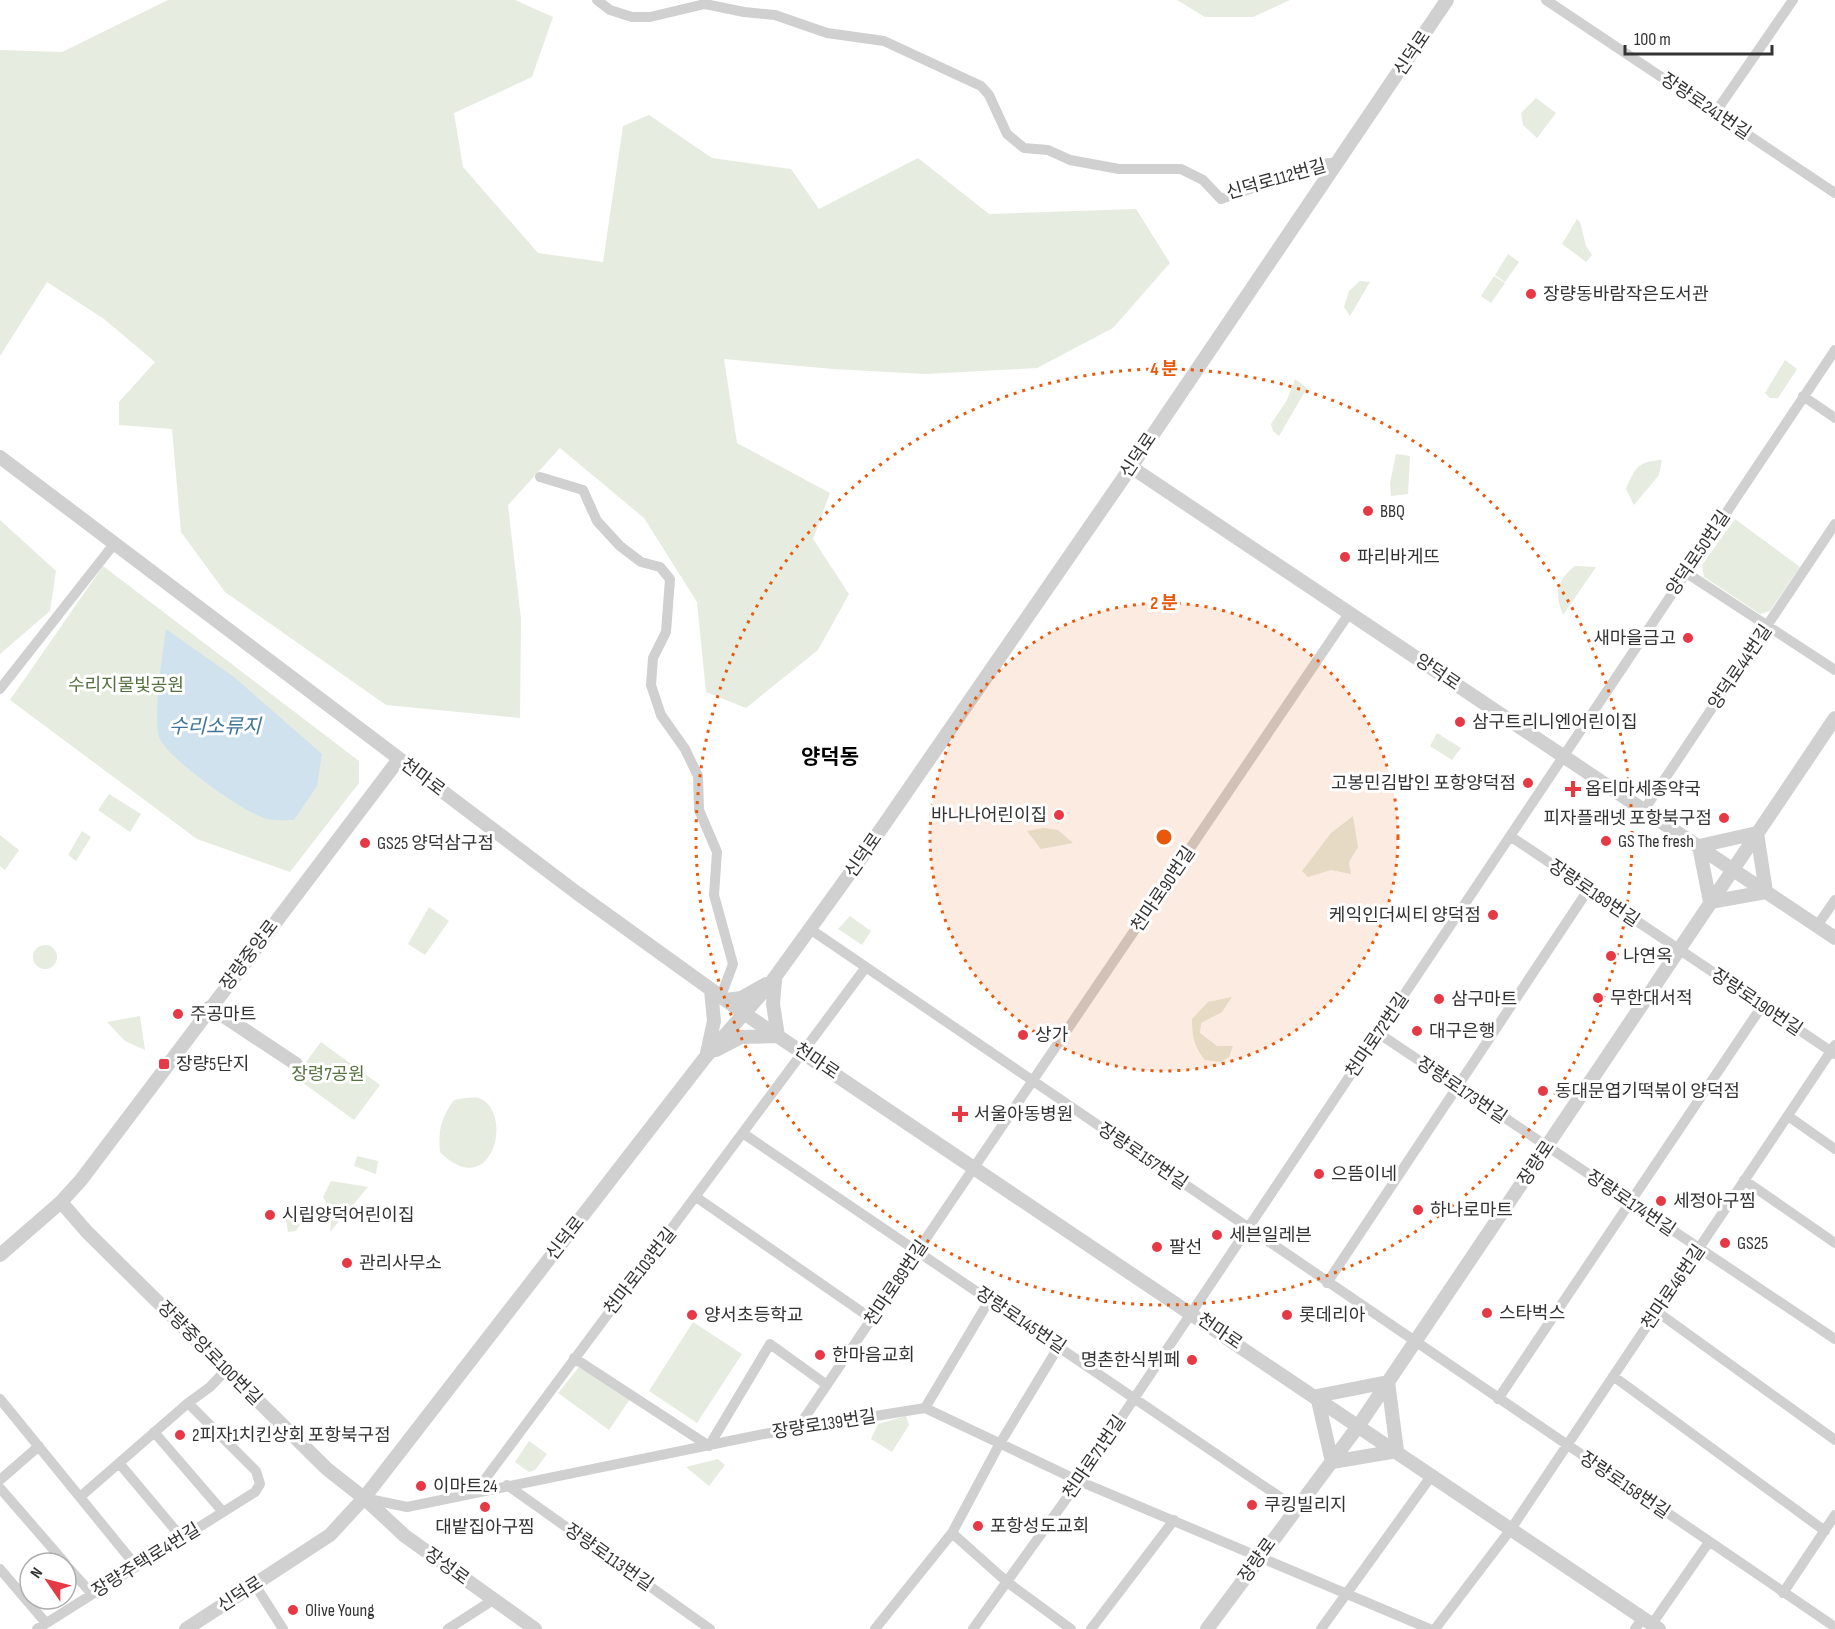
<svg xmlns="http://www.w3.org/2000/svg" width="1835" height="1629" viewBox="0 0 1835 1629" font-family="'Sofia Sans Condensed','Noto Sans KR',sans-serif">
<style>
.green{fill:#e6ecdf}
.water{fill:#cfe2ee}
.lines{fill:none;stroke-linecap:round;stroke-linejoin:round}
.minor{stroke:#d0d0d0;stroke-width:10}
.tertiary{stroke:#d0d0d0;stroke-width:14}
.ring{fill:none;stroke:#e8590c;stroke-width:3;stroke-dasharray:3 6}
.poi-dot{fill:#e63946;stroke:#fff;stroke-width:2}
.labels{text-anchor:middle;stroke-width:6;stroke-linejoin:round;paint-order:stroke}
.street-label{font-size:18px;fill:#333;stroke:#fff}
.poi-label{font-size:18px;fill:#333;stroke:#fff;text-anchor:start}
.park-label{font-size:18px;fill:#56703f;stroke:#fff}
.water-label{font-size:20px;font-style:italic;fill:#3f7597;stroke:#fff}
.quarter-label{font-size:21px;font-weight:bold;fill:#000;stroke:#fff}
.centre{fill:#e8590c;stroke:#fff;stroke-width:3}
.ring-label{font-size:18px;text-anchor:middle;font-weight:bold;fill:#e8590c;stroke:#fff;stroke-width:6;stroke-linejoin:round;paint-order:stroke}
</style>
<rect width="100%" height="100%" fill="#fff"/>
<path class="green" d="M168 0H515L553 17 532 77 454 113 463 167 538 253 603 262 623 126 649 115 712 158 791 169 819 209 918 158 989 214 1136 209 1170 263 1113 328 1037 368 925 374 833 369 724 359 737 443 830 493 813 539 849 594 818 650 746 708 706 692 697 602 644 518 560 448 508 505 521 619 520 718 386 705 225 592 181 532 172 429 119 425V402L155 362 104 319 47 282 0 356V50L62 52Z
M1177 0H1290L1253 17H1205Z
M1536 98 1556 113 1537 138 1523 125 1521 113Z
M1577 219 1580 222 1586 246 1592 255 1586 262 1562 244Z
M1508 254 1519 262 1505 282 1495 275Z
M1494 276 1505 283 1491 303 1481 296Z
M1360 281 1370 282 1350 316 1344 307 1349 291Z
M1785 360 1797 369 1778 398H1770L1765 393Z
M1295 379 1307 388 1279 436 1273 431 1271 424 1287 400Z
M1396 454 1410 456 1408 494 1391 496 1390 483Z
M1662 460 1659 475 1634 505 1626 489C1635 468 1638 461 1662 460Z
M1735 519 1800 567 1770 611 1760 614 1704 577 1702 565Z
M0 520 56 571 50 611 0 654Z
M103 566 359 761V783L290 872 197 839 10 700Z
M1575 566 1596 567 1563 615C1554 593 1557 580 1575 566Z
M1437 733 1461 748 1452 760 1430 746Z
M109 794 141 814 130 832 98 810Z
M1353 816 1358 847 1349 862 1351 874 1331 870 1308 877 1302 871 1331 833Z
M1043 828 1058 830 1073 843 1041 849 1027 831Z
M82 831 91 837 76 861 68 855Z
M0 835 19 850 5 870 0 866Z
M429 907 449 921 425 955 408 944Z
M850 916 871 931 862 945 838 929Z
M33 957a12 12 0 1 1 24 0a12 12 0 1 1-24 0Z
M1232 997 1222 1012 1201 1023 1200 1033 1217 1046H1233L1229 1057 1221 1062 1205 1060C1194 1047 1192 1036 1192 1019L1208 1002Z
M140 1016 145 1050 125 1041 107 1022Z
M321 1042 380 1085 354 1120 295 1077Z
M465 1098C469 1098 475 1097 479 1098 515 1112 492 1204 440 1152 438 1130 441 1118 454 1100Z
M357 1156 378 1161 376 1174 354 1166Z
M331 1181 368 1187 330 1232 332 1212 323 1197Z
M292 1207 302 1215 301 1223 296 1231 288 1232 284 1208Z
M693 1322 742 1354 697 1423 649 1391Z
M579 1367 630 1399 609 1430 558 1393Z
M906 1416 909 1425 892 1452 871 1439 878 1424Z
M529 1441 547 1454 535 1470 529 1472 515 1462Z
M718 1459 725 1465 709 1486 686 1467Z"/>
<path class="water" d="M166 629 234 677 322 754 317 786 294 820C286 820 275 821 267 819 244 813 170 760 160 739 152 722 163 650 166 629Z"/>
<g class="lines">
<path class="minor" d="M597 0 610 10 632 17H650L705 4 744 12 775 15 827 33 884 41 981 86 989 95 1007 134 1024 148 1048 150 1070 160 1119 169H1181L1203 180 1221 199 1322 164 1339 162
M1546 0 1835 193
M1715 113 1793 0
M1803 396 1835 418
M540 477 583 490 597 521 620 546 641 562 660 567 670 579 666 632 653 658 651 685 661 715 685 749 698 776 699 810 717 852 714 895 733 964 721 996
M1685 572 1835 670
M0 689 114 544
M1644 810 1835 524
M1510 836 1835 1054
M1817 926 1835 900
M810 929 1835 1627
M1378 1033 1835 1339
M1788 1116 1835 1149
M744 1134 1296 1508
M1744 1180 1835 1243
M696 1197 872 1319
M1327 1283 1588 890
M1656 1311 1835 1440
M574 1358 709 1446 770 1344 827 1385
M1613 1376 1825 1531
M0 1399 136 1566
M1498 1399 1762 1006
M925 1408 990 1299
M797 1429 1350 612
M154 1432 223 1512
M119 1463 182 1538
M0 1480 39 1446
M507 1485 710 1629
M0 1488 65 1563
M477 1490 866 967
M80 1497 188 1403 210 1387 227 1369
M364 1498 407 1507 764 1434 925 1408 1079 1481 1430 1629
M952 1533 1007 1582 1071 1629
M66 1565 92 1594
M0 1569 46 1623
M255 1585 283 1629
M1783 1593 1835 1515
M1652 1624 1709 1542
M37 1629 255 1492 260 1484 256 1471 188 1403
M448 1629 493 1600
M875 1629 952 1533 999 1445 1059 1346
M973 1629 1079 1481 1835 350
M1091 1629 1174 1520
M1321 1629 1432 1475
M1435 1629 1511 1529 1835 1045
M1635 1629 1643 1618"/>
<path class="tertiary" d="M0 457 577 893 745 1014 1659 1629
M1131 467 1835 938
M1757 833 1766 892 1710 902 1699 846Z
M726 1000 741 998 766 984
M210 1007 296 1064
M716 1050 741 1037 778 1036 773 1004 775 980
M707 1053 714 1021 711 990
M61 1202 87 1232 327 1469 364 1498 405 1536 535 1629
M0 1255 61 1202 81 1180 399 759
M1388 1382 1397 1451
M1317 1396 1388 1382
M1317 1396 1332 1462
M1332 1462 1397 1451
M186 1629 330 1535 364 1498 704 1059 770 984 861 858 1131 467 1447 0
M1207 1629 1359 1425 1835 718"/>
</g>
<circle cx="1164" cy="837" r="234" fill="#e8590c" fill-opacity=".12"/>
<g class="ring">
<circle cx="1164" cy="837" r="234"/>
<circle cx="1164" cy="837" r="468"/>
</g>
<g class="poi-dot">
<circle cx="1531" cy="294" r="6"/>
<circle cx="1368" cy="511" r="6"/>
<circle cx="1345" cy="557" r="6"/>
<circle cx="1688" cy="638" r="6"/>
<circle cx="1460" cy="722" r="6"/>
<circle cx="1528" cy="783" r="6"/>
<path d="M1570 780h6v6h6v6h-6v6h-6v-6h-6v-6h6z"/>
<circle cx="1059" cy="815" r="6"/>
<circle cx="1724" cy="818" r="6"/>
<circle cx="1606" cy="841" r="6"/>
<circle cx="365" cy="843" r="6"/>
<circle cx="1493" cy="915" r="6"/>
<circle cx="1611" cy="956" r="6"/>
<circle cx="1598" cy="998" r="6"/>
<circle cx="1439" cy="999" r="6"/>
<circle cx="178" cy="1014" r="6"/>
<circle cx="1417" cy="1031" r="6"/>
<circle cx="1023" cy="1035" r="6"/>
<rect x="158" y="1058" width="12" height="12" rx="3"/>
<circle cx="1543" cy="1091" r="6"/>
<path d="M957 1105h6v6h6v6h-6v6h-6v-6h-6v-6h6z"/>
<circle cx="1319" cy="1174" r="6"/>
<circle cx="1661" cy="1201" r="6"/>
<circle cx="1418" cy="1210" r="6"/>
<circle cx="270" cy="1215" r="6"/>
<circle cx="1217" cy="1235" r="6"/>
<circle cx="1725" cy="1243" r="6"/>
<circle cx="1157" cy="1247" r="6"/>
<circle cx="347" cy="1263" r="6"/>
<circle cx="1487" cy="1313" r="6"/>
<circle cx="692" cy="1315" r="6"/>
<circle cx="1287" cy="1315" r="6"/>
<circle cx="820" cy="1355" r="6"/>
<circle cx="1192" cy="1360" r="6"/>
<circle cx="180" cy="1435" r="6"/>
<circle cx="421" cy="1486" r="6"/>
<circle cx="1252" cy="1505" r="6"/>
<circle cx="485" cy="1507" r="6"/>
<circle cx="978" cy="1526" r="6"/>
<circle cx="293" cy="1610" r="6"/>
</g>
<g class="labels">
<g class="street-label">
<text transform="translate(1412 53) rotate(-56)" y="6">신덕로</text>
<text transform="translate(1706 106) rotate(34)" y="6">장량로241번길</text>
<text transform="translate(1276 179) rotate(-16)" y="6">신덕로112번길</text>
<text transform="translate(1138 455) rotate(-56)" y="6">신덕로</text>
<text transform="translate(1698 553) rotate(-56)" y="6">양덕로50번길</text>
<text transform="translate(1740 667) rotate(-56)" y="6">양덕로44번길</text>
<text transform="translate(1438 672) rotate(34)" y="6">양덕로</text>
<text transform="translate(423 777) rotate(37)" y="6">천마로</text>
<text transform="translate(863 855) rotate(-55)" y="6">신덕로</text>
<text transform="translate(1163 889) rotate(-56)" y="6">천마로90번길</text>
<text transform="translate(1594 893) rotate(34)" y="6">장량로189번길</text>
<text transform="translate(249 955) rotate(-53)" y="6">장량중앙로</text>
<text transform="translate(1757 1002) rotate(34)" y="6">장량로190번길</text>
<text transform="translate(1377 1035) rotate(-56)" y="6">천마로72번길</text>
<text transform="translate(817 1061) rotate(34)" y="6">천마로</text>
<text transform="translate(1462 1090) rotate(34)" y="6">장량로173번길</text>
<text transform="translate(1143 1156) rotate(34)" y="6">장량로157번길</text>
<text transform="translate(1536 1163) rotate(-56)" y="6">장량로</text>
<text transform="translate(1631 1203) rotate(34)" y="6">장량로174번길</text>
<text transform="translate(565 1238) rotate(-52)" y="6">신덕로</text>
<text transform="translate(640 1271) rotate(-52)" y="6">천마로103번길</text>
<text transform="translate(896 1283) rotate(-56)" y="6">천마로89번길</text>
<text transform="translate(1673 1287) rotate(-56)" y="6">천마로46번길</text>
<text transform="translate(1021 1320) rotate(34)" y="6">장량로145번길</text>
<text transform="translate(1220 1331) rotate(34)" y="6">천마로</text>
<text transform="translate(210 1353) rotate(45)" y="6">장량중앙로100번길</text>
<text transform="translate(824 1424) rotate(-9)" y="6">장량로139번길</text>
<text transform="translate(1094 1457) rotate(-56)" y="6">천마로71번길</text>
<text transform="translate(1625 1485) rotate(34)" y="6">장량로158번길</text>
<text transform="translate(609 1557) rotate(35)" y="6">장량로113번길</text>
<text transform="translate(146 1560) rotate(-32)" y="6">장량주택로4번길</text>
<text transform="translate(1257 1560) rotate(-54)" y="6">장량로</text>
<text transform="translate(447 1566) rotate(36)" y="6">장성로</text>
<text transform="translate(240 1594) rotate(-33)" y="6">신덕로</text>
</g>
<g class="poi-label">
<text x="1543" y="300">장량동바람작은도서관</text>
<text x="1380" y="517">BBQ</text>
<text x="1357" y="563">파리바게뜨</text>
<text x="1676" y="644" text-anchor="end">새마을금고</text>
<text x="1472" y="728">삼구트리니엔어린이집</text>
<text x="1516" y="789" text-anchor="end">고봉민김밥인 포항양덕점</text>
<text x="1585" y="795">옵티마세종약국</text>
<text x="1047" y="821" text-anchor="end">바나나어린이집</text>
<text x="1712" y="824" text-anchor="end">피자플래넷 포항북구점</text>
<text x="1618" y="847">GS The fresh</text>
<text x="377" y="849">GS25 양덕삼구점</text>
<text x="1481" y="921" text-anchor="end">케익인더씨티 양덕점</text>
<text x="1623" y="962">나연옥</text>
<text x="1610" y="1004">무한대서적</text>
<text x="1451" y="1005">삼구마트</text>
<text x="190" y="1020">주공마트</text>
<text x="1429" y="1037">대구은행</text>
<text x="1035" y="1041">상가</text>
<text x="176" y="1070">장량5단지</text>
<text x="1555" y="1097">동대문엽기떡볶이 양덕점</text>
<text x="974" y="1120">서울아동병원</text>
<text x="1331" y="1180">으뜸이네</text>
<text x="1673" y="1207">세정아구찜</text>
<text x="1430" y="1216">하나로마트</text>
<text x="282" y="1221">시립양덕어린이집</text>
<text x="1229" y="1241">세븐일레븐</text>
<text x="1737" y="1249">GS25</text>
<text x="1169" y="1253">팔선</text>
<text x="359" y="1269">관리사무소</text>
<text x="1499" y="1319">스타벅스</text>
<text x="704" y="1321">양서초등학교</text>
<text x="1299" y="1321">롯데리아</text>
<text x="832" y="1361">한마음교회</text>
<text x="1180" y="1366" text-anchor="end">명촌한식뷔페</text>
<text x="192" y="1441">2피자1치킨상회 포항북구점</text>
<text x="433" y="1492">이마트24</text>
<text x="1264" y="1511">쿠킹빌리지</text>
<text x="990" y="1532">포항성도교회</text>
<text x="485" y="1533" text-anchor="middle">대밭집아구찜</text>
<text x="305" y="1616">Olive Young</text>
</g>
<g class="park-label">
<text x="126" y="691">수리지물빛공원</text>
<text x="328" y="1080">장령7공원</text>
</g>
<g class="water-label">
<text x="215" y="733">수리소류지</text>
</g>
<g class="quarter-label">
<text x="830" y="764">양덕동</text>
</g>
</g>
<circle cx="1164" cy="837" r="9" class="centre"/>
<g class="ring-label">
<text x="1164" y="375">4 분</text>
<text x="1164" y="609">2 분</text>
</g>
<g transform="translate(48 1581) rotate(305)"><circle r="28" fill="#ffffff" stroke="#adadad" stroke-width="1.5"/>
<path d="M0-4.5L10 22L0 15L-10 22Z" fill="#e63946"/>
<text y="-9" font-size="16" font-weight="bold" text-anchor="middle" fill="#333333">N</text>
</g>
<path d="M1625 45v9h147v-9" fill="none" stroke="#333333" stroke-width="3"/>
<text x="1634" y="45" font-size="18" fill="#333333" stroke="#ffffff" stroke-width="4.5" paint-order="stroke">100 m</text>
</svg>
